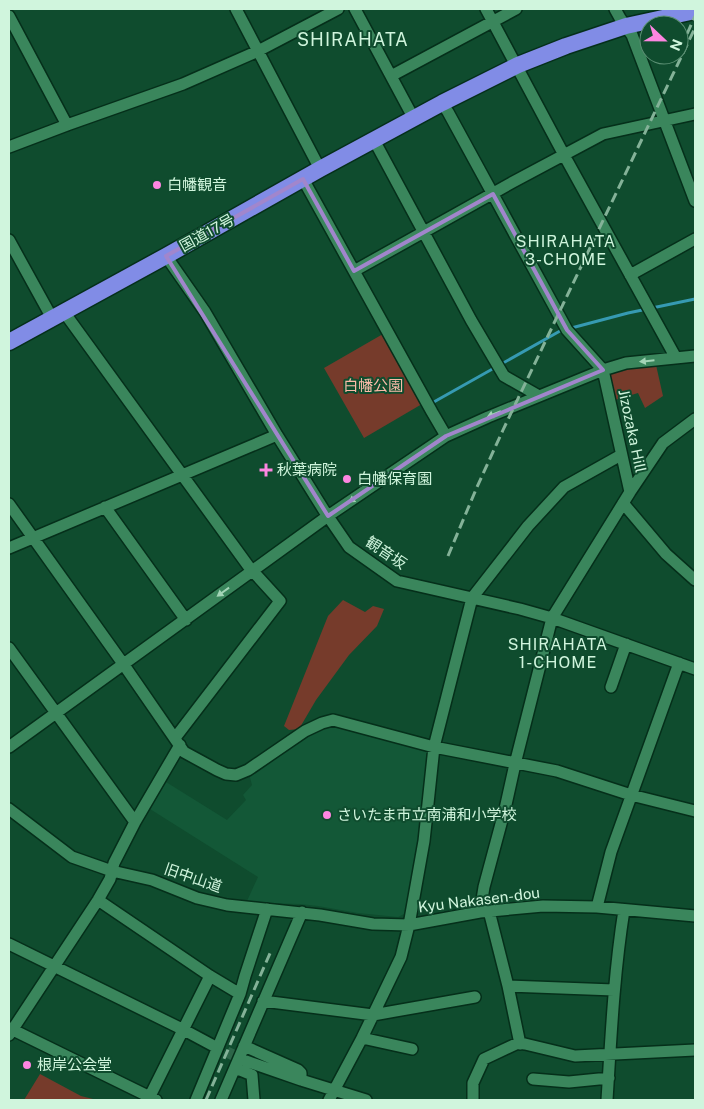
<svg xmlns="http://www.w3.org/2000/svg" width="704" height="1109" viewBox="0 0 704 1109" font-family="'Public Sans','Noto Sans JP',sans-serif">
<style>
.built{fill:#135837}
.green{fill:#763b2b}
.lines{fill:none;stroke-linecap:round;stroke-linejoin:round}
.stream{stroke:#369ab2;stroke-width:3}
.minor-tunnel{stroke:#2c6548;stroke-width:11;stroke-dasharray:11 5.5;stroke-linecap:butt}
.minor-casing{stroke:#052f1a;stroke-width:14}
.highway-casing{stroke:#052f1a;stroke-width:19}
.minor{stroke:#3a865c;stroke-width:11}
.highway{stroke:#818ce6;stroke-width:16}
.rail{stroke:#84b298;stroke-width:3;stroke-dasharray:10 5;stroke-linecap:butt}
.oneway{fill:#a3d4b6}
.marked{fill:none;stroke:#a186cc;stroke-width:4;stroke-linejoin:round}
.poi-dot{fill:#fd86e1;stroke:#0f4c2e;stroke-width:2}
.labels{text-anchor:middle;stroke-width:4;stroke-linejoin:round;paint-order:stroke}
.poi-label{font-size:15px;fill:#d0f5dd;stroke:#0f4c2e;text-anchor:start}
.street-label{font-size:15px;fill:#d0f5dd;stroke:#0f4c2e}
.park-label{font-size:15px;fill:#f9bba9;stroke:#0f4c2e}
.neighbourhood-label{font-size:16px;letter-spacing:1px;fill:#d0f5dd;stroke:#0f4c2e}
.quarter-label{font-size:18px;letter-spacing:1px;fill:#d0f5dd;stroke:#0f4c2e}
</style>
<rect width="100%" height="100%" fill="#0f4c2e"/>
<path class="built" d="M322 723 427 749 430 754 421 829 406 913 398 917 358 913 318 906 300 904 264 903 247 901 258 877 150 809 166 782 227 820 246 800 243 795 252 785 248 770Z"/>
<path class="green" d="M383 334 422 404 364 438 324 368Z
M656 365 663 396 645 408 638 393 615 400 610 373 624 369Z
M343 600 365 612 373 606 384 609 377 626 349 655 316 700 299 729 289 730 284 726 328 616Z
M40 1074 81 1096 97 1100H24Z"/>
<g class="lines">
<path class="stream" d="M432 403 560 331 628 313 695 299"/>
<path class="minor-tunnel" d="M212 1045 246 1061"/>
<g class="minor-casing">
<path id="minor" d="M236 9 320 169
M355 9 414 119
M486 9 564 155 676 358
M615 9 620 18 632 35 695 201
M9 16 67 125
M391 76 516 9
M442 103 448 112 567 330 603 370 630 492
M374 140 471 320 504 376 539 396
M9 147 67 125 183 84 258 51 338 9
M303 179 432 412 446 436
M9 240 52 318
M166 256 205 312 277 435 325 512 349 547 397 581 520 609 552 618 695 669
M354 271 513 182 603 134 695 114
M630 275 695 239
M64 312 249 567 280 601 175 738
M623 503 666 554 695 580
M9 504 124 665 184 752 217 770 226 774 236 775 248 770 305 731 322 723 333 720 434 747 557 771 631 795 695 811
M105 507 186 620
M9 548 277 435
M9 648 135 822
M611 687 626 644
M9 747 328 516 446 436 488 417 603 370 626 363 695 356
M9 809 72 857 112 871 152 880 197 898 227 905 320 915 373 924 409 925 480 912 543 906 597 907 695 916
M98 900 210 976 240 994
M597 907 611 852 679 663
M489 911 508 986 520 1044
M480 912 484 887 505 809 515 764 552 618 630 492 663 443 695 419
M9 944 184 1030 212 1045
M508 986 614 990
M263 1001 373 1015 475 997
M9 1028 156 1100
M9 1035 98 900 110 879 114 863 135 822 180 745
M362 1038 412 1049
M244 1046 298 1070 301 1073V1080
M246 1061 301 1080 366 1100
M235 1068 252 1075 254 1100
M533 1079 569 1082 609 1078
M148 1100 210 976
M196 1100 240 994 245 976 267 909
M221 1100 302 912
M329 1100 362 1038 401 957 409 925 424 841 434 747 472 598 528 526 564 487 621 455
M473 1100V1083L484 1059 518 1043 525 1044 575 1056 695 1050
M607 1100C611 1036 614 973 624 910"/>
</g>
<g class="highway-casing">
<path id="highway" d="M9 342 166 256 320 169 442 103 518 65 566 46 626 26 695 11"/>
</g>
<use href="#minor" class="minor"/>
<use href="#highway" class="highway"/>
<path class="rail" d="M687 34 695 16
M448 556 477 487 503 430 695 28
M206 1100 271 951"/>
</g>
<defs><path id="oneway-solid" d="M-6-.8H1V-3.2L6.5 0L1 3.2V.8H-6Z" transform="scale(1.25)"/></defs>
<g class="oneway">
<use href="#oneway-solid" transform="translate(647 361) rotate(174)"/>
<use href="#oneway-solid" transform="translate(494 414) rotate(157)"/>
<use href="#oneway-solid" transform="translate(355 498) rotate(146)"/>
<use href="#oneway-solid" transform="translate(223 592) rotate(144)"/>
</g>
<path class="marked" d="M303 179 354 271 493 194 567 330 603 370 446 436 328 516 166 256Z"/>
<g class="poi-dot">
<circle cx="157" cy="185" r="5"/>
<path d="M263.5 462.5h5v5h5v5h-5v5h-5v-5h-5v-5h5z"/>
<circle cx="347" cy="479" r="5"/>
<circle cx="327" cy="815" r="5"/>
<circle cx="27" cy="1065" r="5"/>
</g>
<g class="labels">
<g class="poi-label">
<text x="167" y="190">白幡観音</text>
<text x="277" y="475">秋葉病院</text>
<text x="357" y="484">白幡保育園</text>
<text x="337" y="820">さいたま市立南浦和小学校</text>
<text x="37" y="1070">根岸公会堂</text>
</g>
<g class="street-label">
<text transform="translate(207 233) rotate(-29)" y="5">国道17号</text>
<text transform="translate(632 431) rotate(78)" y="5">Jizozaka Hill</text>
<text transform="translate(386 553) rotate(34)" y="5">観音坂</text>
<text transform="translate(193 878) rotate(19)" y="5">旧中山道</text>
<text transform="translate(479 900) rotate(-7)" y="5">Kyu Nakasen-dou</text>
</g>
<g class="park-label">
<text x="373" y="391">白幡公園</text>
</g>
<g class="neighbourhood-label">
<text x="566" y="247">SHIRAHATA<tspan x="566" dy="18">3-CHOME</tspan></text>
<text x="558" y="650">SHIRAHATA<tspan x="558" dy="18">1-CHOME</tspan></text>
</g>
<g class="quarter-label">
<text x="353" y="46">SHIRAHATA</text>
</g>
</g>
<rect width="704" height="1109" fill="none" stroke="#d0f5dd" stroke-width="20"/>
<g transform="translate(664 40) rotate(112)"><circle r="24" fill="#0f4c2e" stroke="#5c9074"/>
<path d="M0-4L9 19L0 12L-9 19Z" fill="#fd86e1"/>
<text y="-8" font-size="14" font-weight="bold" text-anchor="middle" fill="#d0f5dd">N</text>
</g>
</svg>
